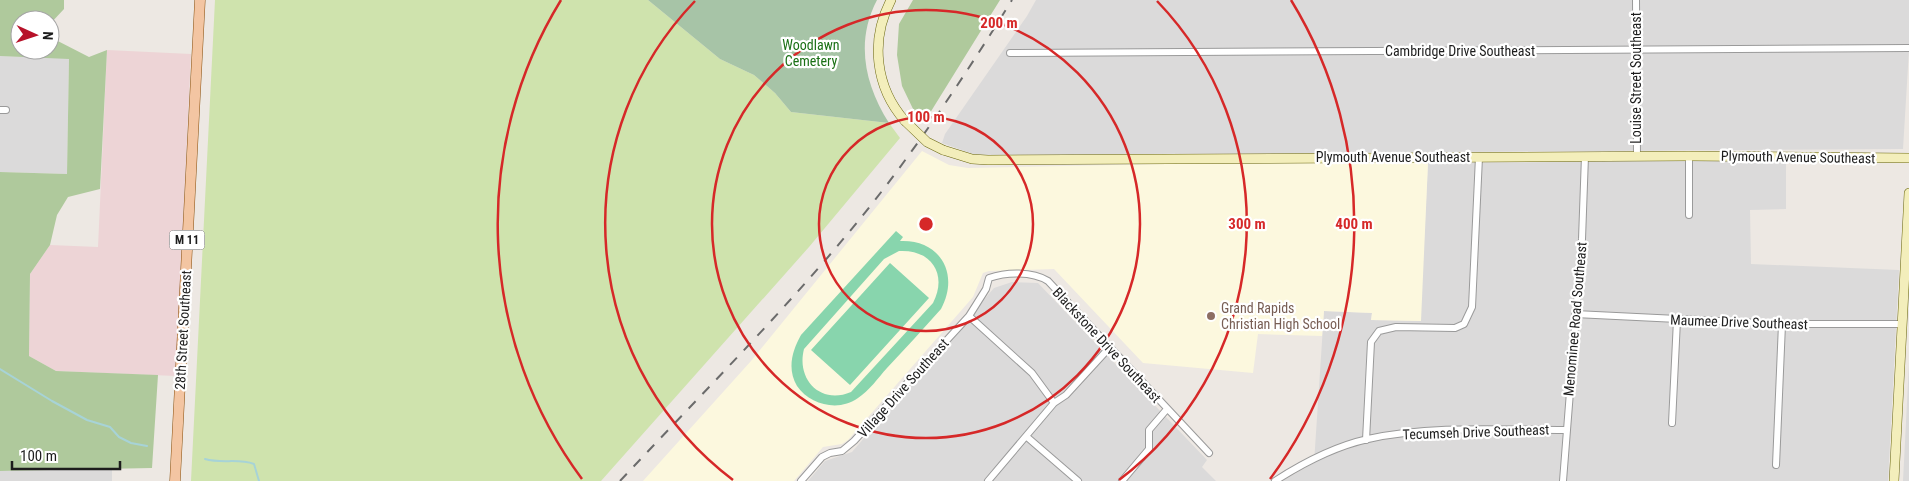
<svg xmlns="http://www.w3.org/2000/svg" width="1909" height="481" viewBox="0 0 1909 481" font-family="'Roboto Condensed',sans-serif">
<style>
.residential{fill:#dbdada}
.commercial{fill:#edd4d6}
.education{fill:#fcf8de}
.grass{fill:#cfe3ad}
.forest{fill:#afc99c}
.cemetery{fill:#a7c4a7}
.pitch{fill:#88d5ad;fill-rule:evenodd}
.lines{fill:none;stroke-linecap:round;stroke-linejoin:round}
.stream{stroke:#a7d3d7;stroke-width:2}
.street-casing{stroke:#9a9a9a;stroke-width:8}
.secondary-casing{stroke:#69660f;stroke-width:10}
.primary-casing{stroke:#884f0d;stroke-width:11}
.street{stroke:#fff;stroke-width:6}
.secondary{stroke:#f3eebb;stroke-width:9}
.primary{stroke:#f3c5a2;stroke-width:10}
.rail{stroke:#6b6b6b;stroke-width:2;stroke-dasharray:10 10;stroke-linecap:butt}
.secondary-bridge-casing{stroke:#69660f;stroke-width:10;stroke-linecap:butt}
.secondary-bridge{stroke:#f3eebb;stroke-width:9}
.ring{fill:none;stroke:#d62828;stroke-width:2.5}
.education-dot{fill:#8d6e63;stroke:#fff;stroke-width:2}
.labels{text-anchor:middle;stroke-width:4.5;stroke-linejoin:round;paint-order:stroke}
.shield{fill:#fff;stroke:#616161;stroke-width:1}
.shield-label{font-size:12px;font-weight:bold;fill:#1d1d1d}
.park-label{font-size:14px;fill:#1a7015;stroke:#fff}
.street-label{font-size:14px;fill:#1d1d1d;stroke:#fff}
.education-label{font-size:14px;fill:#785e54;stroke:#fff;text-anchor:start}
.centre{fill:#d62828;stroke:#fff;stroke-width:2.5}
.ring-label{font-size:15px;text-anchor:middle;font-weight:bold;fill:#d62828;stroke:#fff;stroke-width:4.5;stroke-linejoin:round;paint-order:stroke}
</style>
<rect width="100%" height="100%" fill="#ede8e3"/>
<path class="residential" d="M1036 0H1909V50L1903 149 989 155 973 154 942 143 945 134 1027 16Z
M0 56 69 58 67 174 0 172Z
M1786 160V209L1750 210 1751 264 1899 270 1888 481H1282L1314 463 1324 311 1372 313 1371 320 1420 321 1428 163Z
M1012 282 1038 283 1207 460 1202 467 1216 481H808L825 461 852 452 994 288Z
M1909 363V481H1903Z
M112 469V481H0V471Z"/>
<path class="commercial" d="M107 50 191 54 176 376 56 371 29 356 30 274 50 245 98 247Z"/>
<path class="education" d="M922 151 949 165 968 168 1258 162 1428 163 1421 321 1371 320 1372 313 1324 311 1322 336 1258 334 1253 373 1143 363 1054 269 989 271 983 273 973 297 848 440 842 444 823 447 794 481H643L751 361Z"/>
<path class="grass" d="M215 0H648L720 59 754 75 775 93 791 112 889 123 900 138 809 247 601 481H191Z"/>
<path class="forest" d="M0 0H64V9L50 24V20H20V50H50V37L89 57 107 50 100 189 68 197 57 215 50 245 30 274 29 356 56 371 158 375 152 468 0 471V172L67 174 69 59 0 56Z
M913 0H1000L925 121 914 111 902 86 897 55 899 24Z"/>
<path class="cemetery" d="M648 0H877C855 42 865 85 889 123L791 112 775 93 754 75 720 59Z"/>
<path class="pitch" d="M896 231 903 237 900 241C940 239 960 274 941 309 923 329 905 349 887 368 878 378 869 391 858 398 839 412 810 405 797 386 787 369 792 351 801 335ZM899 251C931 249 948 274 933 303L851 392C821 405 796 380 804 349L884 259Z
M890 263 929 298 850 385 811 350Z"/>
<g class="lines">
<path class="stream" d="M0 369 52 401 87 420 110 427 119 437 131 443 147 446
M205 459C222 464 238 458 254 464L259 481"/>
<g class="street-casing">
<path id="street" d="M1636 0 1637 156
M1010 53 1909 48
M0 110H6
M1689 215V156
M1575 314 1782 324H1903
M969 316 1032 373 1054 403
M1672 423 1677 320
M1027 437 1078 481
M1366 440 1371 342 1379 331 1396 327 1455 328 1464 324 1472 307 1479 157
M1776 465 1782 324
M801 481 822 457 830 453 842 451 854 441 969 316 986 289 989 278C1006 272 1032 271 1048 281L1209 453
M988 481 1054 403 1066 395 1110 347
M1122 481 1149 449V430L1167 409
M1275 481C1303 463 1336 446 1368 439 1432 425 1501 430 1566 430
M1563 481 1582 239 1585 156"/>
</g>
<g class="secondary-casing">
<path id="secondary" d="M891 0C870 40 875 87 905 121
M943 150 972 159 988 160 1689 156 1909 158
M1894 481 1909 193"/>
</g>
<g class="primary-casing">
<path id="primary" d="M175 481 200 0"/>
</g>
<use href="#street" class="street"/>
<use href="#secondary" class="secondary"/>
<use href="#primary" class="primary"/>
<path class="rail" d="M620 481C706 389 797 299 875 200 925 136 969 69 1012 0"/>
<g class="secondary-bridge-casing">
<path id="secondary-bridge" d="M905 121 927 142 943 150"/>
</g>
<use href="#secondary-bridge" class="secondary-bridge"/>
</g>
<g class="ring">
<circle cx="926" cy="224" r="107"/>
<circle cx="926" cy="224" r="214"/>
<path d="M733 480A321 321 0 0 1 695 1M1157 1A321 321 0 0 1 1119 480"/>
<path d="M582 479A428 428 0 0 1 561 0M1291 0A428 428 0 0 1 1270 479"/>
</g>
<circle class="education-dot" cx="1211" cy="316" r="5"/>
<g class="labels">
<rect class="shield" x="169.5" y="230.5" width="35" height="19" rx="4"/>
<g class="shield-label">
<text x="187" y="244">M 11</text>
</g>
<g class="park-label">
<text x="811" y="50">Woodlawn<tspan x="811" dy="16">Cemetery</tspan></text>
</g>
<g class="street-label">
<text x="1460" y="56">Cambridge Drive Southeast</text>
<text transform="translate(1636 78) rotate(-90)" y="5">Louise Street Southeast</text>
<text x="1393" y="162">Plymouth Avenue Southeast</text>
<text transform="translate(1798 157) rotate(1)" y="5">Plymouth Avenue Southeast</text>
<text transform="translate(1575 319) rotate(-85)" y="5">Menominee Road Southeast</text>
<text transform="translate(1739 322) rotate(2)" y="5">Maumee Drive Southeast</text>
<text transform="translate(183 330) rotate(-87)" y="5">28th Street Southeast</text>
<text transform="translate(1107 345) rotate(47)" y="5">Blackstone Drive Southeast</text>
<text transform="translate(903 388) rotate(-48)" y="5">Village Drive Southeast</text>
<text transform="translate(1476 432) rotate(-2)" y="5">Tecumseh Drive Southeast</text>
</g>
<g class="education-label">
<text x="1221" y="313">Grand Rapids<tspan x="1221" dy="16">Christian High School</tspan></text>
</g>
</g>
<circle cx="926" cy="224" r="8" class="centre"/>
<g class="ring-label">
<text x="999" y="28">200 m</text>
<text x="926" y="122">100 m</text>
<text x="1247" y="229">300 m</text>
<text x="1354" y="229">400 m</text>
</g>
<g transform="translate(35 35) rotate(93)"><circle r="24" fill="#ffffff" stroke="#a5a5a5"/>
<path d="M0-4L9 19L0 12L-9 19Z" fill="#b71229"/>
<text y="-8" font-size="14" font-weight="bold" text-anchor="middle" fill="#1d1d1d">N</text>
</g>
<path d="M12 461v8h108v-8" fill="none" stroke="#1d1d1d" stroke-width="2.5"/>
<text x="20" y="461" font-size="15" fill="#1d1d1d" stroke="#ffffff" stroke-width="4" paint-order="stroke">100 m</text>
</svg>
